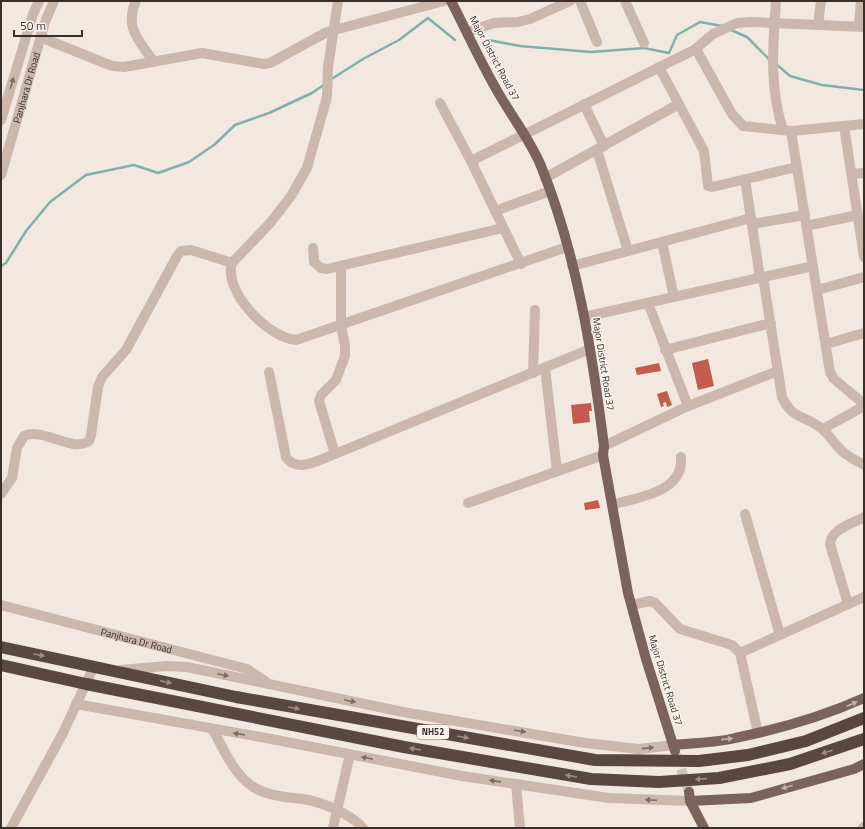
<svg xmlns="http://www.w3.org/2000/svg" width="865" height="829" viewBox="0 0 865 829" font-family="'Titillium Web',sans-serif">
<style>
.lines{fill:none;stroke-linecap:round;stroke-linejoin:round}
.stream{stroke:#80b0ac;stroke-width:2.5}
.building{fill:#c35c4e}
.major-tunnel{stroke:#cec3bc;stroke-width:10;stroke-dasharray:10 5;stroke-linecap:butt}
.minor{stroke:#cbb7ac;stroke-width:10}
.major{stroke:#7b635c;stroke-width:10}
.highway{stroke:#5a4742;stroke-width:12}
.oneway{fill:#7b6c65}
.oneway2{fill:#9a8c86}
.oneway3{fill:#c1b2ac}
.labels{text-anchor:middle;stroke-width:3;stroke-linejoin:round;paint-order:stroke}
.shield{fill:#faf3ed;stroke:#736965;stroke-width:1}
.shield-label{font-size:9px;font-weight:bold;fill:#392e2b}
.street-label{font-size:10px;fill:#392e2b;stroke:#faf3ed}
</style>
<rect width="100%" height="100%" fill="#f3e8e0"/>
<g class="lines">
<path class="stream" d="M731 30 747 37 769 59
M488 40 520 46 591 52 644 48 669 53 677 35 700 22 722 26
M776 64 790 76 822 85 864 90
M330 80 363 59 399 40 428 18 455 40
M1 266 6 263 26 231 50 202 86 175 134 165 158 173 189 162 214 145 235 125 269 113 312 93 325 84"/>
</g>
<path class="building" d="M708 359 714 386 698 390 692 363Z
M659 363 661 371 637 375 635 368Z
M667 391 672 405 667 407 666 402 663 403 664 406 661 407 657 394Z
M591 403 592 411H589L590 422 573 424 571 405Z
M598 500 600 508 585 510 584 503Z"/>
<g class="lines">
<path class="major-tunnel" d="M676 755 689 792"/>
<g class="minor">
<path d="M136 1C124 27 139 41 154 62"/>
<path d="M338 1 328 67 327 97 307 168 291 196 271 222 232 263C223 291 268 338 296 340L567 247"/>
<path d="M580 1 597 42"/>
<path d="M625 1 644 43"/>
<path d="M776 1C773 45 769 87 783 130"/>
<path d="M818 25 821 1"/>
<path d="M859 26 861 1"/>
<path d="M467 32 494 23 518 22 530 19 570 1"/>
<path d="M40 37 112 66 124 67 202 53 264 64 270 63 327 32 444 1"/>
<path d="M696 49 732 114 743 126 791 131 864 124"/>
<path d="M659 67 704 151 708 186 712 187 797 167"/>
<path d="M440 103 471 161 521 264"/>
<path d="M584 104 604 146"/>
<path d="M1 120 33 14 39 1"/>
<path d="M844 126 864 257"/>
<path d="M791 131 830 372 834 379 864 404"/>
<path d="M597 150 628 251"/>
<path d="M471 161 694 50 713 34 737 23 751 22 864 27"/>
<path d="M852 174 864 173"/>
<path id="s1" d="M1 175 45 22 54 1"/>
<path d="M545 178 679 104"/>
<path d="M745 179 760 278"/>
<path d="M495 211 550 191"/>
<path d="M752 224 805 215"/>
<path d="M806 226 858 215"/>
<path d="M662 242 674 297"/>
<path d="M313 248 314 262 321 268 327 269 503 228"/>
<path d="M572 266 751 218"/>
<path d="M763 277 782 397C792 420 806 415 822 429 830 435 835 445 843 452 849 457 857 461 864 465"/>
<path d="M817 290 864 277"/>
<path d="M648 303 688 406"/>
<path d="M584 317 813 266"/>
<path d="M826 344 864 333"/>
<path d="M665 350 771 323"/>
<path d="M545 368 557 471"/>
<path d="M269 372 286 457C297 474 320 459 335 454L590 349"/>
<path d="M533 373 535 310"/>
<path d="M823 429 864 406"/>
<path d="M604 446 688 406 778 371"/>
<path d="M335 454 319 401 321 395 336 380 345 356V346L341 325V266"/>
<path d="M1 494 12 478 17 448 24 436C43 427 72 453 89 441L91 435 98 387 102 377 126 350 177 256 181 251 191 250 232 263"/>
<path d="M468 503 603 455"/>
<path d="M612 505C637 497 684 493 681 457"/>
<path d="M745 514 780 635"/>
<path d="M848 604 830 544C831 529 852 524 864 517"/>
<path id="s2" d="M1 605 247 669 265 681"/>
<path d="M632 605 650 601 655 603 680 629 732 645 740 653 758 733"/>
<path d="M740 653 864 597"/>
<path d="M121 670 166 666 187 667 403 712 585 743 639 749 674 745"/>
<path d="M76 704 266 738 462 776 609 798 690 801"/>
<path d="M213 730C223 748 232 770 248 783 263 796 285 797 303 799 322 802 351 814 363 828"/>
<path d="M516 784 520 828"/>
<path d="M11 828 63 733 94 666"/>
<path d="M333 828 350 754"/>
<path d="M863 828 864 827"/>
</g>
<path class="major" d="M451 1C466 30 479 59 495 87 509 113 530 139 541 166 577 255 592 351 604 446L603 455 628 593 646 659 675 751
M674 745C694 743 715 743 735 738 779 729 824 716 864 698
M689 792 690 801 704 828
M690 801 751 798 854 769 864 764"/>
<path class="highway" d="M1 647 236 697 595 760 699 761 748 755 806 741 864 718
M1 665 86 684 404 747 591 779 659 782 719 778 790 764 864 739"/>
</g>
<defs><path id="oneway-solid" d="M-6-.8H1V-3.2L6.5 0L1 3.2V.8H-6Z"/></defs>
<g class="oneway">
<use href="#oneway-solid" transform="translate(12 83) rotate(-74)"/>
<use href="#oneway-solid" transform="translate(223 675) rotate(12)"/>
<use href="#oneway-solid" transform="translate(350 701) rotate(12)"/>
<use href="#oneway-solid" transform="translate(520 731) rotate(10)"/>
<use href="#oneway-solid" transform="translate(239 734) rotate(-171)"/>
<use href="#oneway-solid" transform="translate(648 748) rotate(-6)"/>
<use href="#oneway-solid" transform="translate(367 758) rotate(-169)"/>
<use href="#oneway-solid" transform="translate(495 781) rotate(-172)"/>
<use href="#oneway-solid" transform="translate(651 800) rotate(-178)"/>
</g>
<g class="oneway2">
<use href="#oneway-solid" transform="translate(39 655) rotate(12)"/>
<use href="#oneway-solid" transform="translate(166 682) rotate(13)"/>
<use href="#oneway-solid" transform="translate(294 708) rotate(10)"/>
<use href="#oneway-solid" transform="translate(463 737) rotate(10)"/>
<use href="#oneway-solid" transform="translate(415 749) rotate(-170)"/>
<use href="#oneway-solid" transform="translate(827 752) rotate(163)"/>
<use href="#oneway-solid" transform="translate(571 776) rotate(-170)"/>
<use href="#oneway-solid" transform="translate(701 779) rotate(176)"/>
</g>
<g class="oneway3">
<use href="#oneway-solid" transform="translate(852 704) rotate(-25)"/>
<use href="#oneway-solid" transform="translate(727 739) rotate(-6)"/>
<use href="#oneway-solid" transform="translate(787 787) rotate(164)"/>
</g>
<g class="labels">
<rect class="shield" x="417" y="725" width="32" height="14" rx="3"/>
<g class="shield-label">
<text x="433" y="735">NH52</text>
</g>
<g class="street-label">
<text transform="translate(495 58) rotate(62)" y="4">Major District Road 37</text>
<text dy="4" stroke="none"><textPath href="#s1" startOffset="91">Panjhara Dr Road</textPath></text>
<text transform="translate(604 364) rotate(81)" y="4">Major District Road 37</text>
<text dy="4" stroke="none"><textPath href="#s2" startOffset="140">Panjhara Dr Road</textPath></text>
<text transform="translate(666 680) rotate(73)" y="4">Major District Road 37</text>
</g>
</g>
<rect width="865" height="829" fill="none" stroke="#392e2b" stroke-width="4"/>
<path d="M14 30v6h68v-6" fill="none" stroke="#392e2b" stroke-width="2"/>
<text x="20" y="30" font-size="12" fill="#392e2b" stroke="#faf3ed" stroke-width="3" paint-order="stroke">50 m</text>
</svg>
